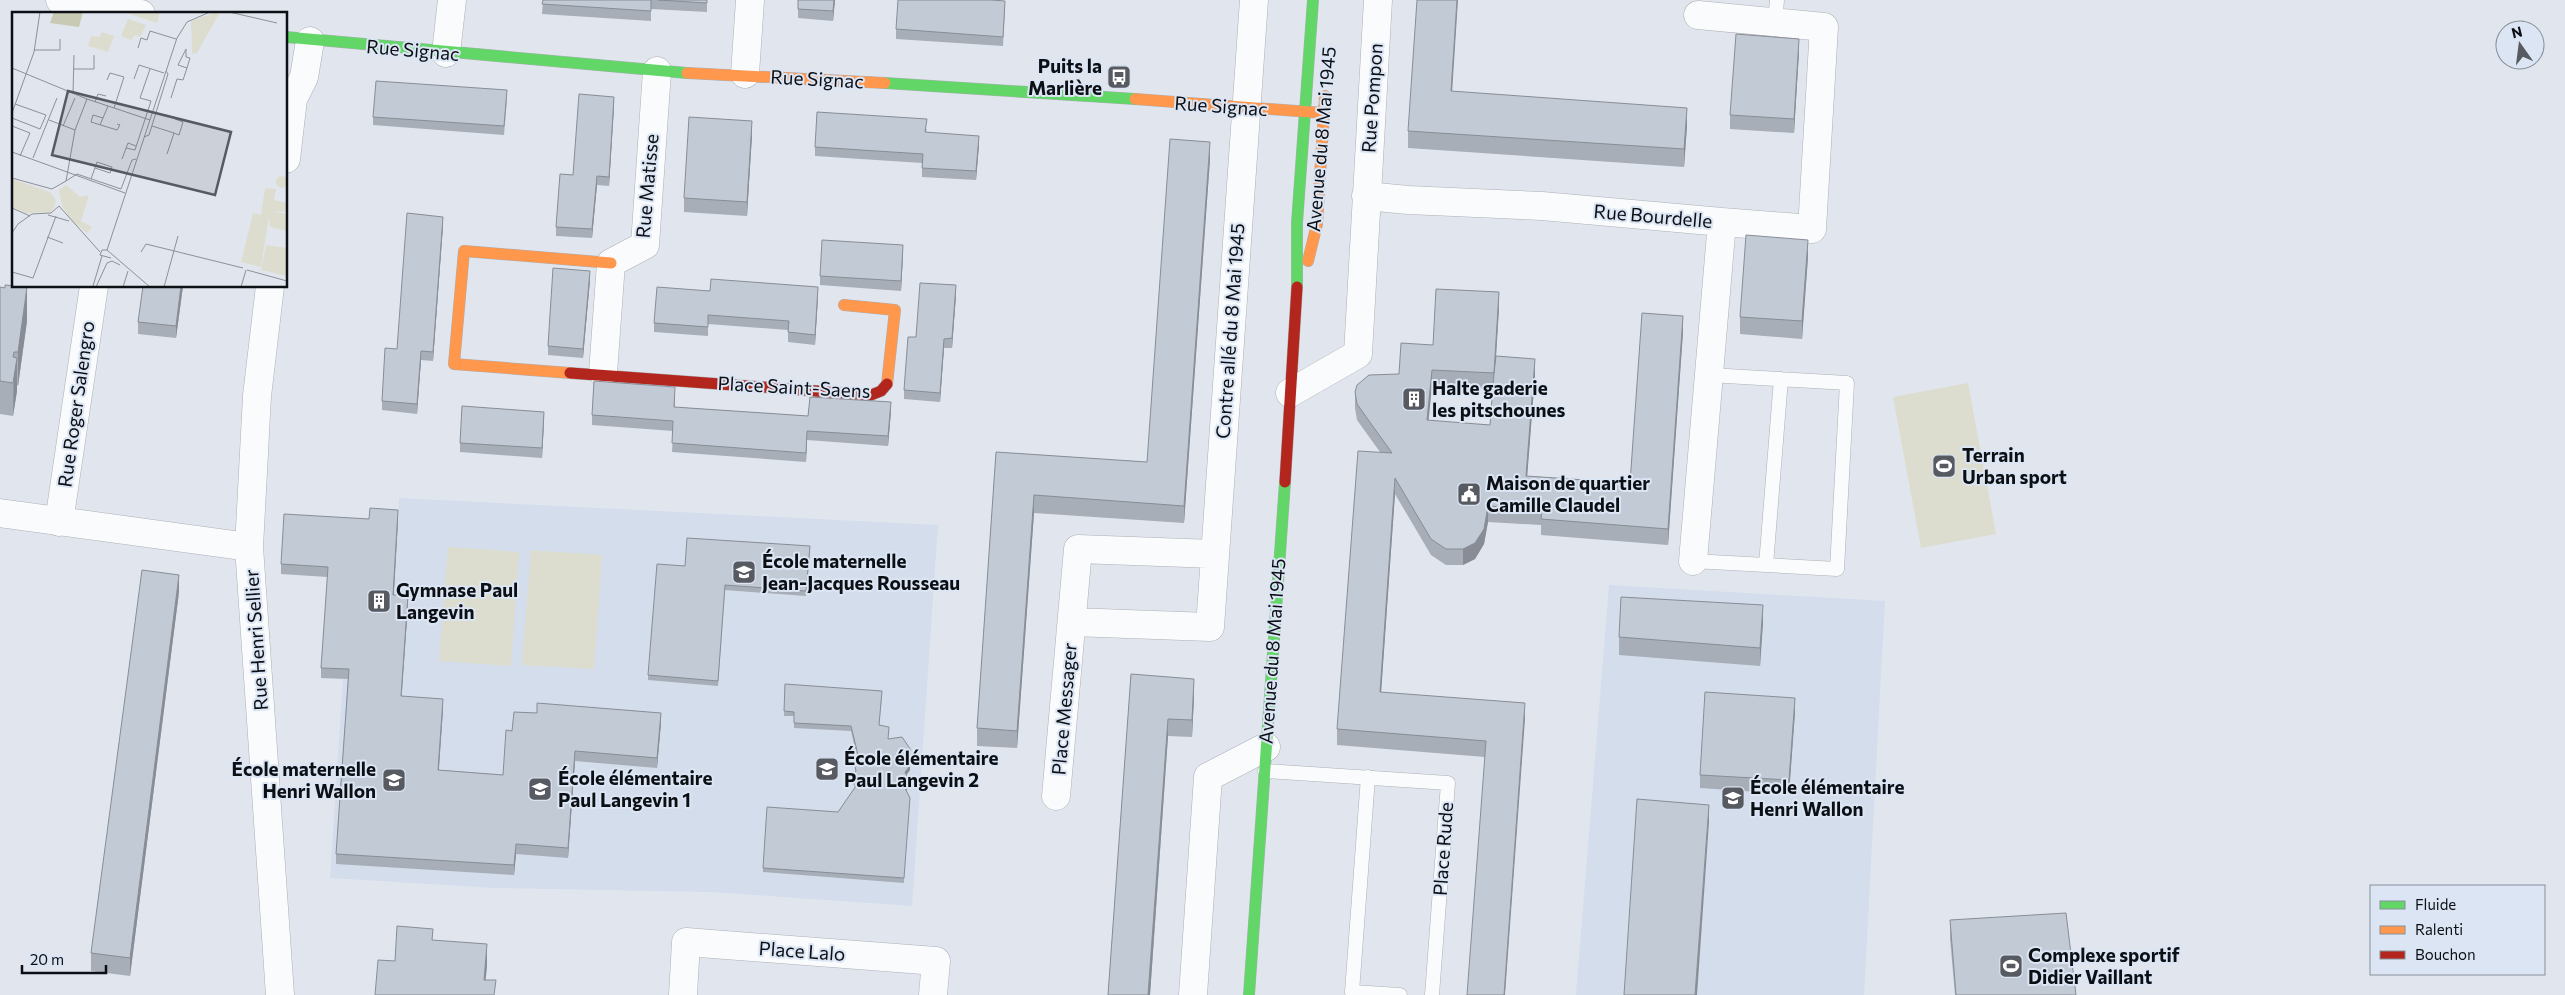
<svg xmlns="http://www.w3.org/2000/svg" width="2565" height="995" viewBox="0 0 2565 995" font-family="Commissioner,sans-serif">
<style>
.built{fill:#d3ddec}
.green{fill:#dcddce}
.lines{fill:none;stroke-linecap:round;stroke-linejoin:round}
.lane-casing{stroke:#acb0b6;stroke-width:15}
.street-casing{stroke:#acb0b6;stroke-width:29}
.fast-casing{stroke:#acb0b6;stroke-width:12}
.slow-casing{stroke:#acb0b6;stroke-width:12}
.jam-casing{stroke:#acb0b6;stroke-width:12}
.lane{stroke:#fafbfc;stroke-width:14}
.street{stroke:#fafbfc;stroke-width:28}
.fast{stroke:#63d668;stroke-width:11}
.slow{stroke:#ff974d;stroke-width:11}
.jam{stroke:#b3261e;stroke-width:11}
.wall{fill:#a7aeb7;fill-rule:evenodd}
.shaded-wall{fill:#888d95}
.building{fill:#c2cad5;stroke:#888d95;fill-rule:evenodd}
.labels{text-anchor:middle;stroke-width:4;stroke-linejoin:round;paint-order:stroke}
.street-label{font-size:19px;fill:#0c0f14;stroke:#dbe5f4}
.poi-label{font-size:19px;font-weight:bold;fill:#0c0f14;stroke:#dbe5f4;text-anchor:start}
.inset-road{fill:none;stroke:#8c9097;stroke-width:1}
.view{fill:#575a60;fill-opacity:0.15;stroke:#575a60;stroke-width:2.5}
.inset-edge{fill:none;stroke:#0c0f14;stroke-width:2.5}
</style>
<rect width="100%" height="100%" fill="#e1e6ee"/>
<path class="built" d="M399 498 938 525 912 906 712 892 495 888 330 878 343 679 321 678 328 577 281 574 398 519Z
M1609 585 1885 601 1864 995H1576Z"/>
<path class="green" d="M1968 383 1996 534 1921 548 1893 397Z
M448 547 519 552 511 666 439 661Z
M531 550 602 555 594 669 522 665Z"/>
<g class="lines">
<g class="lane-casing">
<path id="lane" d="M1775 22 1777 0
M1693 561 1837 569 1847 383 1709 375
M1766 565 1781 379
M1265 771 1448 783 1432 995
M1368 777 1352 992 1400 995"/>
</g>
<g class="street-casing">
<path id="street" d="M60 0 141 14
M1698 15 1824 27 1812 229 1722 222
M446 53 452 0
M745 74 750 0
M286 159 293 99 304 77 310 41
M1366 196 1408 200 1542 206 1722 222 1693 561
M270 286 257 396 249 547 280 995
M603 373 611 263 645 245 657 71
M1290 393 1358 354 1378 0
M0 513 249 547
M59 522 94 286
M1072 622 1210 627 1254 0
M1056 796 1078 549 1214 554
M683 995 686 942 936 961 933 995
M1193 995 1208 777 1266 747"/>
</g>
<g class="fast-casing">
<path id="fast" d="M286 37 687 73
M885 83 1135 99
M1297 287V223L1313 0
M1249 995 1285 482"/>
</g>
<g class="slow-casing">
<path id="slow" d="M687 73 885 83
M1135 99 1324 113
M1308 261 1317 224 1325 96
M844 305 895 310 887 384
M570 373 454 364 464 251 611 263"/>
</g>
<g class="jam-casing">
<path id="jam" d="M570 373 871 395 881 391 887 384
M1285 482 1297 287"/>
</g>
<use href="#lane" class="lane"/>
<use href="#street" class="street"/>
<use href="#fast" class="fast"/>
<use href="#slow" class="slow"/>
<use href="#jam" class="jam"/>
</g>
<path class="wall" d="M543 0H707V12L651 9V21L542 14Z
M835 0 833 21 798 18V9Z
M1005 10 1003 46 896 39V29Z
M1799 52 1794 133 1730 129V115Z
M1452 91 1687 126 1684 167 1408 148V131Z
M507 99 504 135 373 125V117Z
M614 106 609 186 597 185 592 238 556 236V227L573 175Z
M927 129 926 132 979 145 976 180 922 177V163L815 156V147Z
M752 135 747 216 684 212V198Z
M1210 159 1184 523 1034 513 1017 748 977 746V728L996 452 1147 462Z
M443 226 433 361 421 360 417 414 382 410V401L397 349Z
M903 254 901 291 820 285V276Z
M1808 257 1802 339 1740 334V317Z
M590 280 583 358 548 355V346Z
M183 286 176 338 138 334V322Z
M0 287 27 321 18 386 17 385V391L13 416 0 414Z
M956 295 952 348H944L940 402 904 399V390L916 337Z
M818 296 815 345 788 342V330L708 324V336L654 332V323Z
M1499 308 1496 356 1535 375 1527 476 1630 483 1683 332 1668 545 1541 535V525L1488 522 1484 544 1475 559 1463 565H1446L1431 555 1395 494 1381 692 1525 719 1485 757 1337 745V729L1380 452 1357 420 1355 408V392L1399 374 1433 345ZM1432 386 1493 389 1490 425 1428 421Z
M675 396V407L808 416 891 411 888 446 807 440 806 462 672 452 673 431 592 425V415Z
M544 421 542 458 460 452V443Z
M369 519 398 520 394 595 408 605 401 696 443 709 439 770 503 775 512 731 661 723 657 768 575 761 568 858 516 854 514 875 336 864V854L348 679 321 678V668L328 577 281 574V564Z
M810 551 806 596 725 590 718 686 648 680V675L685 566Z
M179 592 130 976 91 971V953Z
M1763 622 1760 666 1619 655V637Z
M1131 674 1194 697 1192 737 1168 736 1150 995H1108Z
M785 684 882 696 879 725 888 739 911 755 907 761 910 770 906 775 909 786 906 791 904 883 763 872V868L838 812 855 788 852 781V776L856 772 854 761 857 757 851 731 794 728V716H784Z
M1795 712 1789 794 1700 788V775Z
M1950 920 2076 995H1955L1950 938Z"/>
<path class="shaded-wall" d="M834 0H835L833 21V11Z
M1457 0H1458L1451 109V91Z
M1799 39V52L1794 133V119Z
M614 97V106L609 186V177Z
M1687 108V126L1684 167V149Z
M752 121V135L747 216V202Z
M979 136V145L976 180V171Z
M1210 142V159L1184 523V506Z
M597 176V185L592 238V229Z
M443 217V226L433 361V352Z
M1808 240V257L1802 339V321Z
M903 245V254L901 291V281Z
M590 271V280L583 358V349Z
M956 285V295L952 348V338Z
M181 286H183L176 338V326Z
M27 287V321L18 386V352Z
M818 287V296L815 345V335Z
M1499 292V308L1494 389V373Z
M1683 316V332L1668 545V529Z
M944 339V348L940 402V393Z
M421 351V360L417 414V404Z
M14 352V378L17 358V391L13 416Z
M1535 359V375L1526 492V476Z
M1432 370V386L1427 436V420Z
M891 402V411L888 446V436Z
M544 412V421L542 458V448Z
M807 431V440L806 462V453Z
M1395 478V494L1380 708V692Z
M1034 495V513L1017 748V731Z
M1488 506V522L1484 544 1475 559 1463 565V549Z
M398 510V520L393 605V595Z
M179 575V592L130 976V958Z
M408 595V605L401 706V696Z
M1763 605V622L1760 666V648Z
M1194 679V697L1192 737V720Z
M1795 698V712L1789 794V780Z
M443 699V709L438 780V770Z
M1525 703V719L1505 995H1504Z
M661 713V723L657 768V758Z
M1168 719V736L1150 995H1148Z
M911 750V755L906 763V759Z
M575 751V761L568 858V848Z
M910 766V770L905 777V772Z
M909 781V786L905 793V788Z
M1709 805V822L1697 995H1695Z
M516 844V854L514 875V865Z
M487 944V967L484 995V980Z"/>
<path class="building" d="M543 0H651V11L542 4Z
M658 0H707V3Z
M798 0H834L833 11 798 9Z
M898 0H991L1005 1 1003 37 896 29Z
M1417 0H1457L1451 91 1687 108 1684 149 1408 131Z
M1736 34 1799 39 1794 119 1730 115Z
M376 81 507 90 504 126 373 117Z
M579 94 614 97 609 177 597 176 592 229 556 227 560 174 573 175Z
M817 112 927 119 925 132 979 136 976 171 922 168 923 154 815 147Z
M689 117 752 121 747 202 684 198Z
M1170 139 1210 142 1184 506 1034 495 1017 731 977 728 996 452 1147 462Z
M407 213 443 217 433 352 421 351 417 404 382 401 385 348 397 349Z
M1746 235 1808 240 1802 321 1740 317Z
M822 240 903 245 901 281 820 276Z
M553 268 590 271 583 349 548 346Z
M711 279 818 287 815 335 788 332 789 321 708 315V327L654 323 657 287 710 291Z
M920 283 956 285 952 338 944 339 940 393 904 390 908 337H916Z
M5 285 27 287 18 352H14L13 357 17 358 13 383 0 381V287L5 288Z
M143 286H181L176 326 138 322Z
M1436 289 1499 292 1494 373 1496 356 1535 359 1526 476 1630 483 1642 313 1683 316 1668 529 1541 519 1542 509 1488 506 1484 529 1475 543 1463 549H1446L1431 539 1395 478 1380 692 1525 703 1504 995H1467L1486 741 1337 729 1358 451 1392 453 1357 404 1355 392 1357 385 1369 375 1399 374 1401 343 1433 345ZM1432 370 1494 373 1490 425 1427 420Z
M594 381 675 387 674 407 808 416 810 397 891 402 888 436 807 431 806 453 672 443 673 421 592 415Z
M462 406 544 412 542 448 460 443Z
M370 508 398 510 393 595H408L401 696 443 699 438 770 503 775 506 730 512 731 514 712 537 713V703L661 713 657 758 575 751 568 848 516 844 514 865 336 854 349 669 321 668 328 567 281 564 284 514 369 519Z
M687 538 810 546 806 591 725 585 718 681 648 675 657 564 685 566Z
M142 570 179 575 130 958 91 953Z
M1621 597 1763 605 1760 648 1619 637Z
M1131 674 1194 679 1192 720 1168 719 1148 995H1108Z
M785 684 882 691 879 725 889 727 888 739 902 737 911 750 906 759 910 766 905 772 909 781 905 788 910 798 904 878 763 868 767 807 838 812 856 786 852 776 856 771 854 761 858 755 851 726 794 723V712L784 711Z
M1705 692 1795 698 1789 780 1700 775Z
M1637 799 1709 805 1695 995H1624Z
M2066 913 2076 995H1956L1950 920Z
M397 926 433 929 432 940 487 944 484 980H496L494 995H375L378 960 395 961Z"/>
<defs>
<g id="bus-square" transform="scale(1.25)"><rect x="-9" y="-9" width="18" height="18" rx="4" fill="#575a60" stroke="#dbe5f4"/><path d="M-5-6H5V4H4V6H2V4H-2V6H-4V4H-5ZM-3.5-4V0h7V-4ZM-3.5 1.2v1.5H-2V1.2ZM2 1.2v1.5H3.5V1.2Z" fill="#fff"/></g>
<g id="building-square" transform="scale(1.25)"><rect x="-9" y="-9" width="18" height="18" rx="4" fill="#575a60" stroke="#dbe5f4"/><path d="M-4-6H4V6H1V3H-1V6H-4ZM-2.5-4.3h1.7v1.8h-1.7ZM.8-4.3h1.7v1.8H.8ZM-2.5-1h1.7V.8h-1.7ZM.8-1h1.7V.8H.8Z" fill="#fff"/></g>
<g id="stadium-square" transform="scale(1.25)"><rect x="-9" y="-9" width="18" height="18" rx="4" fill="#575a60" stroke="#dbe5f4"/><path d="M0-5a6.5 5 0 1 0 0 10a6.5 5 0 1 0 0-10ZM-3.5-1.8h7v3.6h-7Z" fill="#fff"/></g>
<g id="civic-square" transform="scale(1.25)"><rect x="-9" y="-9" width="18" height="18" rx="4" fill="#575a60" stroke="#dbe5f4"/><path d="M-.6-6.5H3V-4.5H.6V-3L4-1V1h2V6H-6V1h2V-1L-.6-3ZM-1.2 2.5V6h2.4V2.5Z" fill="#fff"/></g>
<g id="school-square" transform="scale(1.25)"><rect x="-9" y="-9" width="18" height="18" rx="4" fill="#575a60" stroke="#dbe5f4"/><path d="M0-5L7-2L0 1L-7-2ZM-4 1L0 2.5L4 1V4Q0 6-4 4Z" fill="#fff"/></g>
</defs>
<g fill-rule="evenodd">
<use href="#bus-square" x="1119" y="77"/>
<use href="#building-square" x="1414" y="399"/>
<use href="#stadium-square" x="1944" y="466"/>
<use href="#civic-square" x="1469" y="494"/>
<use href="#school-square" x="744" y="572"/>
<use href="#building-square" x="379" y="601"/>
<use href="#school-square" x="827" y="769"/>
<use href="#school-square" x="394" y="780"/>
<use href="#school-square" x="540" y="789"/>
<use href="#school-square" x="1733" y="798"/>
<use href="#stadium-square" x="2011" y="966"/>
</g>
<g class="labels">
<g class="street-label">
<text transform="translate(413 50) rotate(5)" y="7">Rue Signac</text>
<text transform="translate(817 79) rotate(3)" y="7">Rue Signac</text>
<text transform="translate(1372 98) rotate(-86)" y="7">Rue Pompon</text>
<text transform="translate(1221 106) rotate(4)" y="7">Rue Signac</text>
<text transform="translate(1321 139) rotate(-85)" y="7">Avenue du 8 Mai 1945</text>
<text transform="translate(647 186) rotate(-85)" y="7">Rue Matisse</text>
<text transform="translate(1653 216) rotate(5)" y="7">Rue Bourdelle</text>
<text transform="translate(1230 331) rotate(-86)" y="7">Contre allé du 8 Mai 1945</text>
<text transform="translate(794 387) rotate(3)" y="7">Place Saint-Saens</text>
<text transform="translate(76 404) rotate(-82)" y="7">Rue Roger Salengro</text>
<text transform="translate(256 640) rotate(-94)" y="7">Rue Henri Sellier</text>
<text transform="translate(1272 651) rotate(-86)" y="7">Avenue du 8 Mai 1945</text>
<text transform="translate(1064 709) rotate(-85)" y="7">Place Messager</text>
<text transform="translate(1443 849) rotate(-86)" y="7">Place Rude</text>
<text transform="translate(802 951) rotate(4)" y="7">Place Lalo</text>
</g>
<g class="poi-label">
<text x="1102" y="73" text-anchor="end">Puits la<tspan x="1102" dy="22">Marlière</tspan></text>
<text x="1432" y="395">Halte gaderie<tspan x="1432" dy="22">les pitschounes</tspan></text>
<text x="1962" y="462">Terrain<tspan x="1962" dy="22">Urban sport</tspan></text>
<text x="1486" y="490">Maison de quartier<tspan x="1486" dy="22">Camille Claudel</tspan></text>
<text x="762" y="568">École maternelle<tspan x="762" dy="22">Jean-Jacques Rousseau</tspan></text>
<text x="396" y="597">Gymnase Paul<tspan x="396" dy="22">Langevin</tspan></text>
<text x="844" y="765">École élémentaire<tspan x="844" dy="22">Paul Langevin 2</tspan></text>
<text x="376" y="776" text-anchor="end">École maternelle<tspan x="376" dy="22">Henri Wallon</tspan></text>
<text x="558" y="785">École élémentaire<tspan x="558" dy="22">Paul Langevin 1</tspan></text>
<text x="1750" y="794">École élémentaire<tspan x="1750" dy="22">Henri Wallon</tspan></text>
<text x="2028" y="962">Complexe sportif<tspan x="2028" dy="22">Didier Vaillant</tspan></text>
</g>
</g>
<g transform="translate(12 12)">
<rect width="275" height="275" fill="#e1e6ee"/>
<path d="M112 0H148L145 11ZM204 0H208L185 41 180 42 179 9ZM116 7 134 13 128 25 123 23 119 28 109 24ZM90 20 102 24 96 40 76 34 79 24 87 25ZM264 170a6 6 0 1 1 12 0a6 6 0 1 1-12 0ZM0 167 38 180 44 188 42 195 39 200 14 201 0 195ZM54 173 68 185 77 183 69 209 80 215 75 221 60 209 50 194 47 178ZM253 176 264 177 262 188 275 191V200L260 199 275 202V219L258 215 257 205 249 255 229 250 241 201 249 203ZM254 233 275 236V264L249 258Z" fill="#dcddce"/>
<path d="M42 0H71L67 15 38 11Z" fill="#c9cab3"/>
<path class="inset-road" d="M217 0 265 11M126 36 129 26 135 28 138 19 164 27M22 38H48V27M0 56 75 87 138 108M62 57H82V43M122 67 127 53 152 61M95 68 98 61 112 65 102 96M61 81 62 43M159 86 165 67 171 68 175 56 178 46 174 45V37L166 53 175 56M83 90 86 82 94 84M0 101 22 40 28 0M0 106 28 117 34 103 3 92M91 106 81 103 79 110 105 118 108 113 105 112M37 108 63 118M88 113 96 94M0 114 18 121 8 144M51 114 63 86M140 114 162 121 155 142M162 121 167 123 171 110 163 107M132 125 137 123 156 62 154 59M114 136 123 138 139 89 128 86 138 57M0 140 113 181M21 146 45 86M110 147 116 131 124 134M0 166 40 177 54 169 63 118 75 87M79 167 85 150 100 155 98 161 83 156M54 169 65 162 109 177 120 148 124 147M0 196 18 204M36 203 57 209M0 221 6 212 20 202 39 201 47 194 88 240M35 225 51 231M95 238 165 26 175 10 198 0M95 238 138 275M95 238H90L88 243 99 246M129 240 134 232 231 256M235 258 275 269M0 260 21 266 44 204M81 274 90 244M84 275 95 251 100 249 108 253M111 275 116 259M152 275 166 224M229 275 234 258"/>
<path class="view" d="M56 79 219 120 203 183 40 143Z"/>
<rect width="275" height="275" class="inset-edge"/>
</g>
<rect x="2370" y="885" width="175" height="90" fill="#dbe5f4" stroke="#888f9a"/>
<rect x="2380" y="901" width="25" height="8" fill="#63d668" stroke="#888f9a"/>
<text x="2415" y="910" font-size="15" fill="#0c0f14">Fluide</text>
<rect x="2380" y="926" width="25" height="8" fill="#ff974d" stroke="#888f9a"/>
<text x="2415" y="935" font-size="15" fill="#0c0f14">Ralenti</text>
<rect x="2380" y="951" width="25" height="8" fill="#b3261e" stroke="#888f9a"/>
<text x="2415" y="960" font-size="15" fill="#0c0f14">Bouchon</text>
<g transform="translate(2520 45) rotate(346)"><circle r="24" fill="#dbe5f4" stroke="#888f9a"/>
<path d="M0-4L9 19L0 12L-9 19Z" fill="#575a60"/>
<text y="-8" font-size="14" font-weight="bold" text-anchor="middle" fill="#0c0f14">N</text>
</g>
<path d="M22 965v8h84v-8" fill="none" stroke="#0c0f14" stroke-width="2.5"/>
<text x="30" y="965" font-size="15" fill="#0c0f14" stroke="#dbe5f4" stroke-width="4" paint-order="stroke">20 m</text>
</svg>
